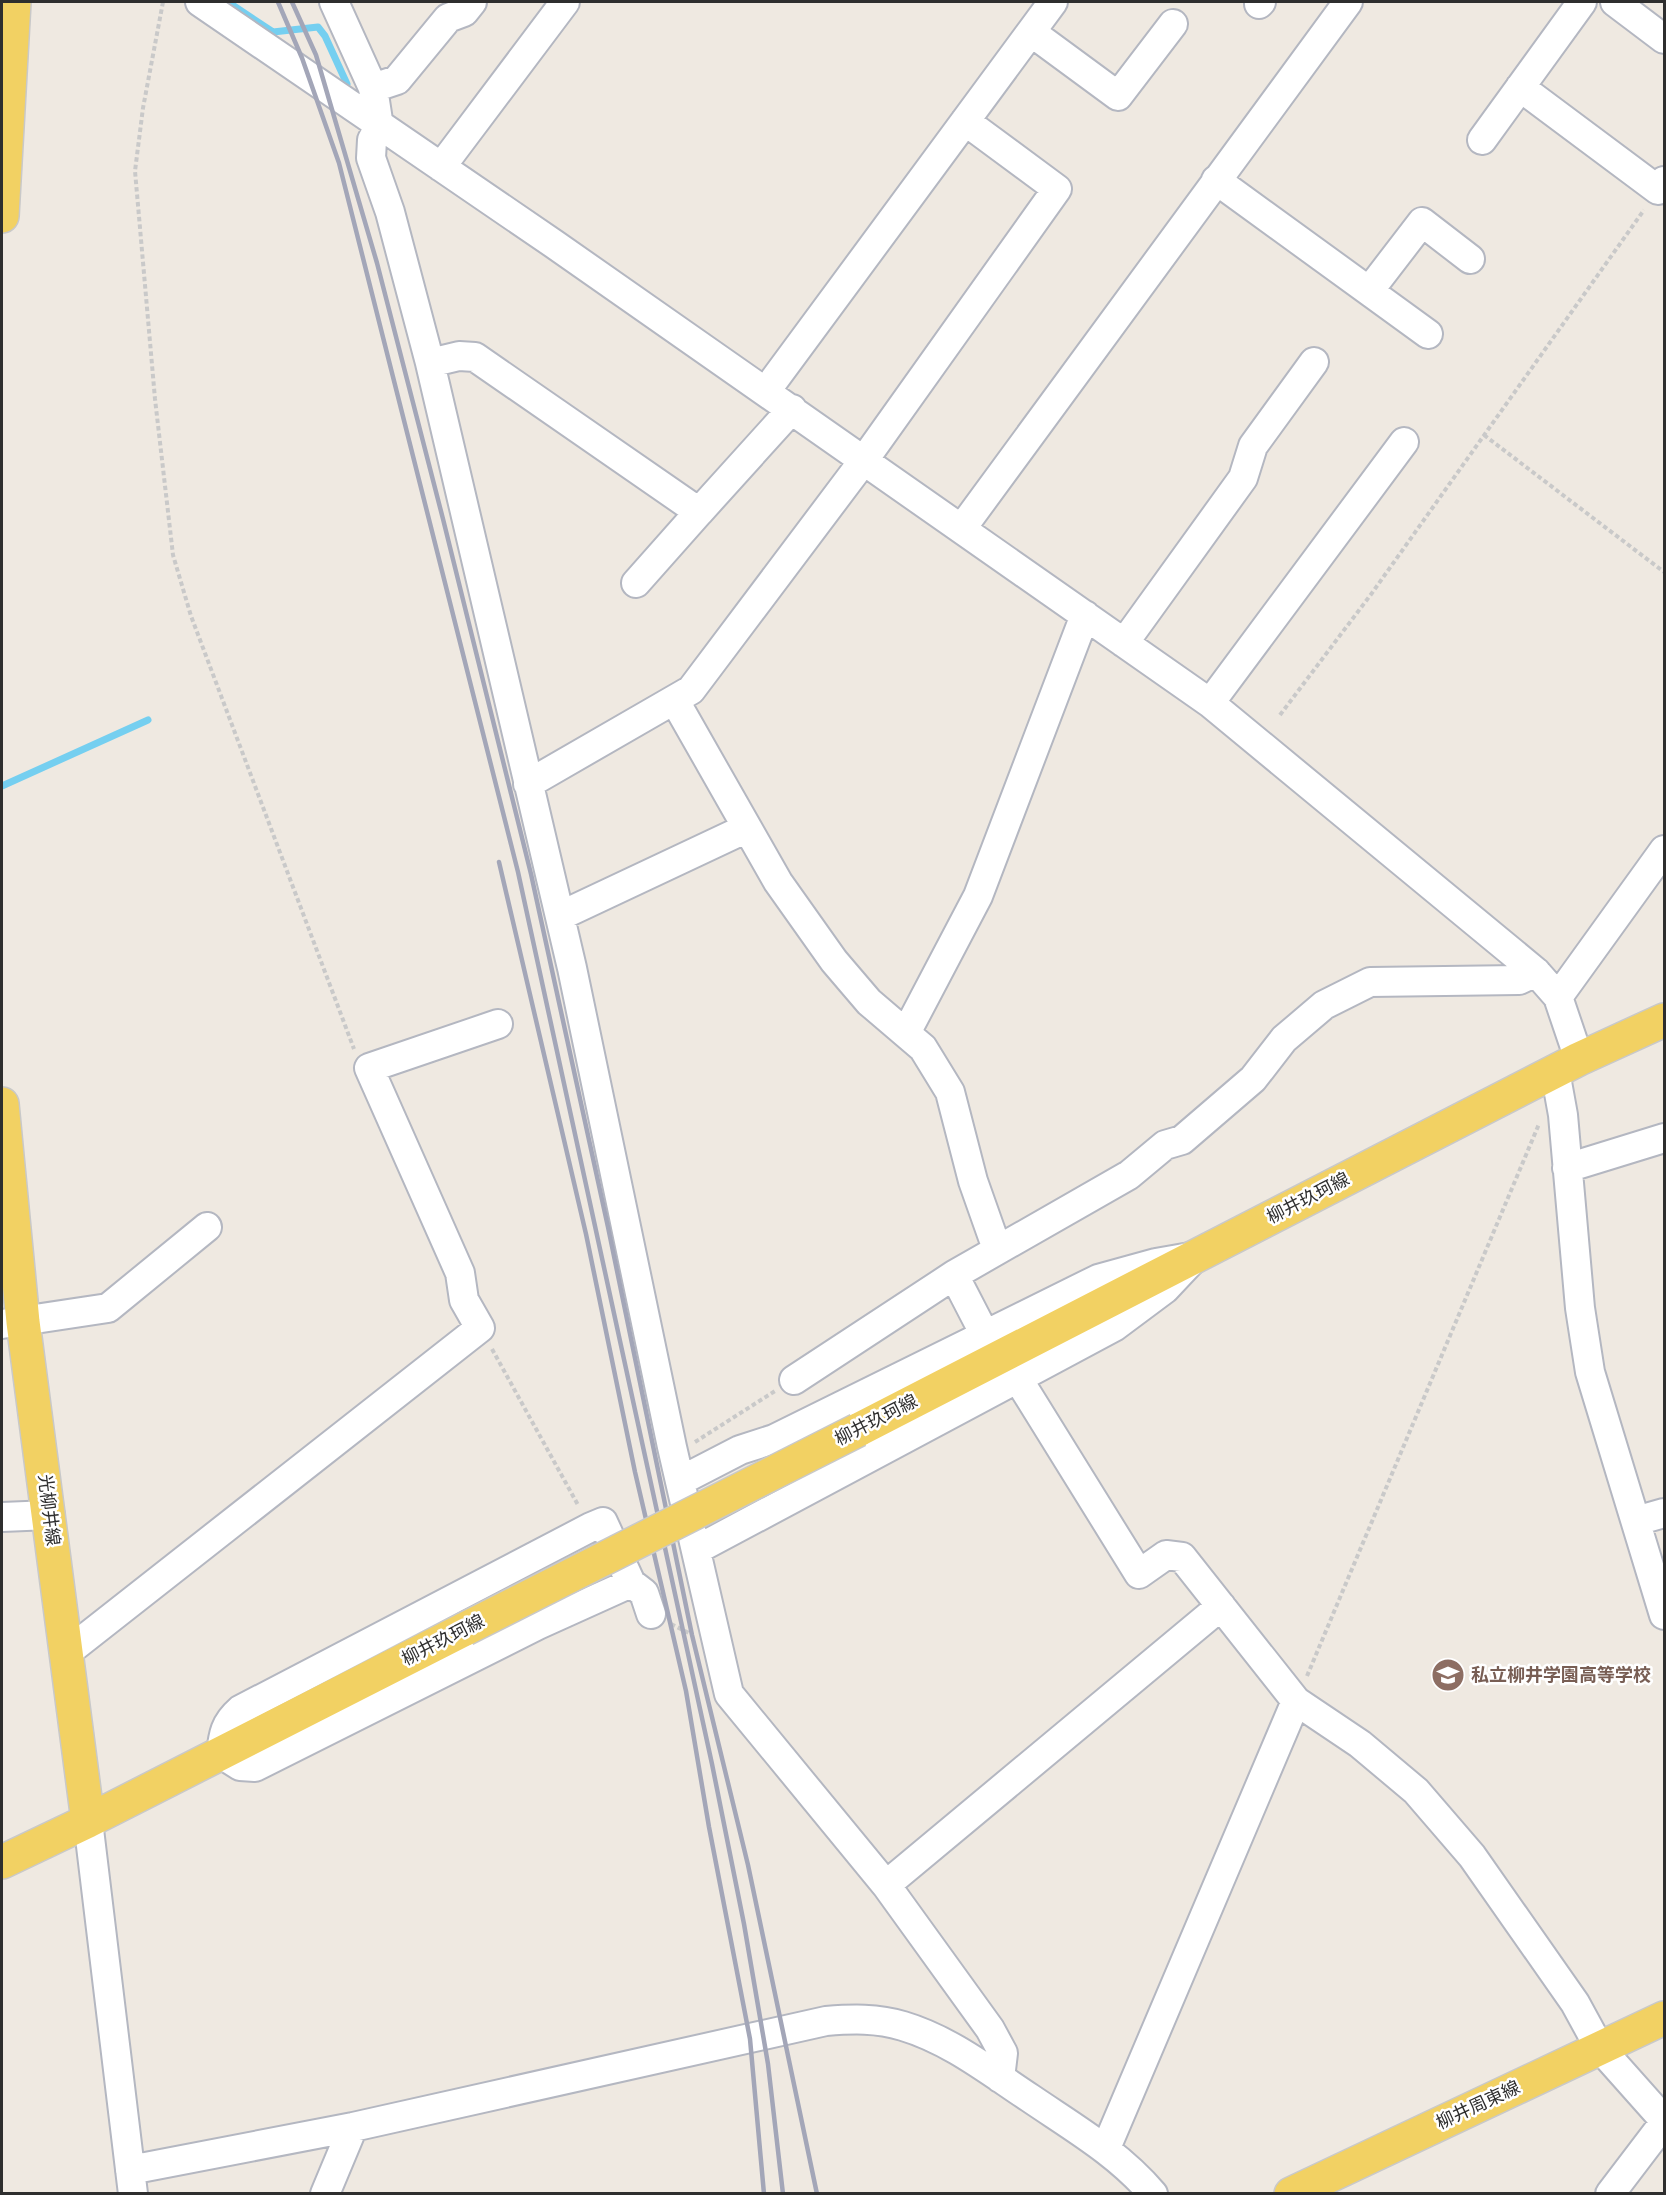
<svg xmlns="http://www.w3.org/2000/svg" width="1666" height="2195" viewBox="0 0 1666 2195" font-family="Overpass,'Noto Sans JP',sans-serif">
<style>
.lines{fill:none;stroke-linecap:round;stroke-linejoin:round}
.stream{stroke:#75cff0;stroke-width:7}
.minor-casing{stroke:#b4b7c1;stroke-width:32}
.major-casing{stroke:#c9c9c9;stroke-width:36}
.path{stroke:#c9c9c9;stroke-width:4;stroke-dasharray:4.5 3;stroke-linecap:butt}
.minor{stroke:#fff;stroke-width:28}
.major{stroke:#f2d163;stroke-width:33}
.rail{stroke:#a3a6b8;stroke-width:4.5}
.major-bridge-casing{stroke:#c9c9c9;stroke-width:36;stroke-linecap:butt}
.major-bridge{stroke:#f2d163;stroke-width:33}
.labels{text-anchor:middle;stroke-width:5;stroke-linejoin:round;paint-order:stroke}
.street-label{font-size:18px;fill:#2e2e2e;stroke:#fff}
.education-label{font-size:18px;font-weight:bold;fill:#785e54;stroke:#fff;text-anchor:start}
</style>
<rect width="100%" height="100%" fill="#efe9e1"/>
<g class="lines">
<path class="stream" d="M228 2 273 32 318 27 325 36 347 84
M2 786 148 720"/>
<g class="minor-casing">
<path id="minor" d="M200 2 554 244 1210 703 1536 972 1558 997 1579 1059
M334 2 373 88 379 127 372 140 371 158 390 212 430 363 572 968 672 1447 729 1694 886 1885 990 2029 1003 2053 1000 2078
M1615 2 1664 39
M1259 4 1261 2
M1031 32 1118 96 1173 24
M1520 87 1658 190 1664 181
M373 88 397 80 448 18 464 12 472 2
M1482 140 1582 2
M441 167 565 2
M1216 180 1428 334
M1369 291 1422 222 1470 259
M430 363 459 356 475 357 699 512 636 583
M766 391 1053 2
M699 512 792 409
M962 528 1348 2
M1124 643 1243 478 1253 446 1314 362
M675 701 778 882 834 961 869 1002 923 1048 950 1092 973 1181 997 1249
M1210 703 1404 442
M528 784 691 690 864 460 1057 189 965 121
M560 916 747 828
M1558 997 1664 850
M906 1033 978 896 1085 615
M1555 1071 1563 1115 1580 1308 1590 1372 1664 1615
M1567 1168 1664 1138
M2 1324 108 1308 207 1227
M985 1335 954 1275 1129 1175 1165 1145 1182 1140 1253 1079 1284 1039 1324 1005 1370 982 1519 980 1536 972
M1018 1379 1139 1574 1166 1555 1182 1557 1296 1701 1360 1744 1416 1791 1472 1856 1575 2003 1599 2047 1664 2120
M794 1380 954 1275
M680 1481 740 1450 774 1439 1098 1279 1156 1263 1196 1256 1165 1289 1114 1327 696 1550
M2 1517 50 1515
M1636 1521 1664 1513
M631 1583 603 1522 591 1527 240 1710C225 1723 223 1734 221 1754L240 1766 255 1767 538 1625 631 1583 644 1593 651 1614
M65 1654 480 1328 464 1300 460 1273 369 1068 498 1024
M88 1821 133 2194
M886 1885 1221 1606
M1106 2148 1296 1701
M130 2170 353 2127 826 2021C852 2019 877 2018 903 2026 950 2040 989 2071 1030 2098 1074 2128 1118 2153 1153 2194
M325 2194 353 2127
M1610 2194 1664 2123"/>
</g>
<g class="major-casing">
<path id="major" d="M2 216 14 2
M2 1104 23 1322 88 1821
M858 1430 1579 1059 1664 1020
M2 1862 88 1821 465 1629
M1291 2194 1664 2018"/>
</g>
<path class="path" d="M163 2 143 108 135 171 155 399 173 555 191 616 354 1049
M1484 435 1664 572
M1280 715 1372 593 1644 210
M492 1349 578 1505
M695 1442 775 1391
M671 1624 691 1634
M1307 1676 1539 1124"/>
<use href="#minor" class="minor"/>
<use href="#major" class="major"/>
<path class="rail" d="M278 2 302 58 339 163 518 872 712 1764 744 1924 768 2064 783 2194
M292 2 316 55 377 263 443 519 531 874 608 1227 692 1635 748 1865 817 2194
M499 862 586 1234 635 1472 686 1691 709 1827 750 2039 764 2194"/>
<g class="major-bridge-casing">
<path id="major-bridge" d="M465 1629 858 1430"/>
</g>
<use href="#major-bridge" class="major-bridge"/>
</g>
<defs>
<g id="school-disc" transform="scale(1.725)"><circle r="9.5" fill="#8d6e63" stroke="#fff"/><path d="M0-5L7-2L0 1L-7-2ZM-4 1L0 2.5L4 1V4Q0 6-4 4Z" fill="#fff"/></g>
</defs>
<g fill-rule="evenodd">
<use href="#school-disc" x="1448" y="1675"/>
</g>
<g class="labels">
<g class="street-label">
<text transform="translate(1308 1198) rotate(-27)" y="6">柳井玖珂線</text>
<text transform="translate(876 1420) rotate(-27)" y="6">柳井玖珂線</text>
<text transform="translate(49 1510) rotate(83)" y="6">光柳井線</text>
<text transform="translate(443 1640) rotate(-27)" y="6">柳井玖珂線</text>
<text transform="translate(1478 2105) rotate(-25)" y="6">柳井周東線</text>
</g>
<g class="education-label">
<text x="1471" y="1681">私立柳井学園高等学校</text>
</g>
</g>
<rect width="1666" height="2195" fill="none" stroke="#2e2e2e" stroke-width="6"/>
</svg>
